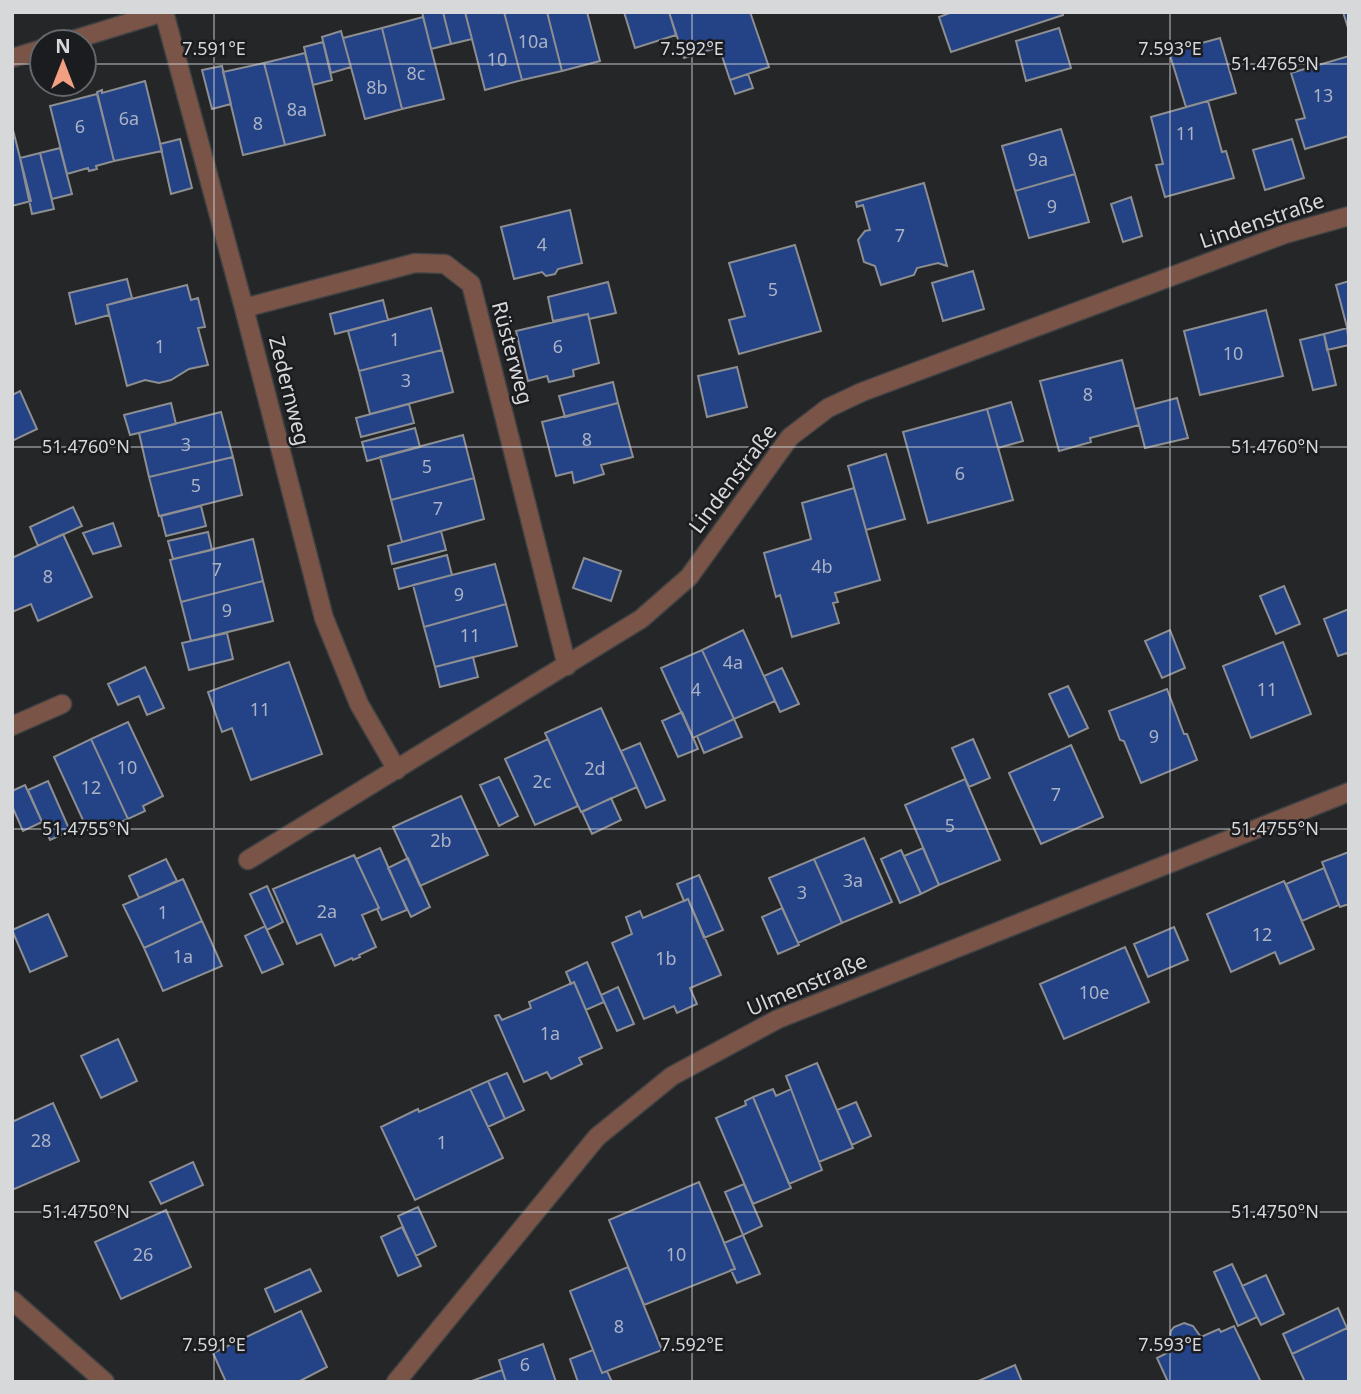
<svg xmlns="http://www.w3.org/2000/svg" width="1361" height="1394" viewBox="0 0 1361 1394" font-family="'Noto Sans',sans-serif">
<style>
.building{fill:#244286;stroke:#8c8e91;stroke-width:2}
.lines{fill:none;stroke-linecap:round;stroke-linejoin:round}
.street-casing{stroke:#414244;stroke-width:21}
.street{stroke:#795447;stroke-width:18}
.ticks{fill:none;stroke:#d7d8da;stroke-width:2;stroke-opacity:0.45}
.labels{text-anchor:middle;stroke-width:5;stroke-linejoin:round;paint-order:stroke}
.number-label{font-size:18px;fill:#aab2c5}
.street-label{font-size:21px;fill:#d7d8da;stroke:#1b1c1f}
.ticks-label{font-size:18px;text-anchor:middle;fill:#d7d8da;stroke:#1b1c1f;stroke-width:5;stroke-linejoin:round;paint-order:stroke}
</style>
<rect width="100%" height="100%" fill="#242628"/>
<path class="building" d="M422 12H443L451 44 431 49Z
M443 12H465L472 39 451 44Z
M465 12H504L522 80 485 90Z
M504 12H547L562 71 522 80Z
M547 12H587L600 61 562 71Z
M624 12H669L676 35 635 48Z
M669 12H750L769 67 730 80 719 47 684 58Z
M952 12H1062L1063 15 951 52 939 17Z
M1343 12H1349V31Z
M423 17 444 99 402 109 382 28Z
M382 28 402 109 365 119 343 38Z
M1059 28 1071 68 1026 81 1016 41Z
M341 31 351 67 331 73 322 37Z
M1220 38 1236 93 1186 107 1169 52Z
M323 42 332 80 313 85 304 47Z
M305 53 325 135 285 145 264 63Z
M1349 56V136L1305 149 1296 120 1305 118 1291 73Z
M264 63 285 145 243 155 223 72Z
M222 66 231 104 212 109 202 70Z
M748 74 753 88 735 94 730 80Z
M145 81 162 151 114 161 97 92 102 90V93Z
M97 94 114 161 96 166 97 169 89 171 88 168 67 174 50 106Z
M1208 101 1222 152 1226 151 1234 178 1165 197 1156 165 1163 164 1151 117Z
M12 126 31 201 12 206Z
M1061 129 1075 174 1015 191 1002 146Z
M180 139 192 188 171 194 160 144Z
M1292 139 1304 178 1265 190 1253 150Z
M60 148 72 194 52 199 40 153Z
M40 153 54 209 32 214 20 158Z
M1075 174 1089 222 1029 238 1015 191Z
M924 183 947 266 938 263 917 268 914 275 881 285 875 266 864 262 858 240 865 231 870 230 863 205 857 207 856 202Z
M1131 197 1142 236 1123 242 1111 204Z
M570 210 582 263 558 269 555 274 546 276 542 272 514 279 501 227Z
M795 245 821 331 739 354 729 320 745 316 729 263Z
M973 271 984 309 943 321 932 283Z
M127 279 132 298 107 305 109 315 76 324 69 293Z
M1349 281V335L1336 285Z
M608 282 616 313 589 319 588 314 553 321 548 297Z
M187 285 191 300 198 298 205 327 198 328 208 365 189 369 171 380 159 383 145 380 127 386 107 305Z
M383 300 388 320 335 334 330 314Z
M431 308 442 350 359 371 348 331Z
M1266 310 1283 376 1200 395 1184 331Z
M588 314 599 363 573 370 574 376 549 382 547 376 528 381 516 331Z
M1347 328 1349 345 1327 350 1324 334Z
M1324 334 1336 385 1313 390 1300 340Z
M442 350 453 392 370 414 359 371Z
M1122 360 1139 425 1090 438 1091 442 1059 451 1040 381Z
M737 367 747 407 707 417 698 376Z
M613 382 618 403 565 417 559 396Z
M20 391 37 429 12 441V395Z
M1177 398 1188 438 1145 448 1135 409Z
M1011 402 1023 441 998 448 987 409Z
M171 403 176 424 130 435 124 415Z
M618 403 633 457 601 465 604 474 574 483 572 472 556 476 542 422Z
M409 404 414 423 361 437 356 418Z
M987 409 1013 500 928 523 903 432Z
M221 412 233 457 149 477 139 433Z
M415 428 420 447 367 461 362 442Z
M463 435 474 478 391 500 380 457Z
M886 454 905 519 866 530 848 466Z
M233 457 242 495 159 516 149 477Z
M474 478 484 519 402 542 391 500Z
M854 488 880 580 835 593 838 602 833 603 839 623 792 637 780 595 776 597 764 553 811 539 802 503Z
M201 506 206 526 166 536 161 516Z
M73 507 82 526 38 546 30 527Z
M113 523 121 546 93 554 83 533Z
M441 531 446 550 392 564 388 546Z
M208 532 212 550 173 559 168 541Z
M63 534 92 597 38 621 31 604 12 612V558Z
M253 539 263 581 181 602 170 560Z
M447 555 452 575 399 589 394 569Z
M584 558 621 571 611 601 573 588Z
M495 564 506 604 424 627 413 585Z
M263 581 273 621 191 641 181 602Z
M1284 586 1300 624 1276 634 1260 596Z
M506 604 517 646 435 667 424 627Z
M1349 609V658L1347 653 1338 656 1324 619Z
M743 630 775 701 734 719 702 650Z
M1170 630 1185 668 1162 678 1145 641Z
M227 633 233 659 189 670 182 643Z
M1283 642 1311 714 1251 738 1223 666Z
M702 650 734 719 693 738 661 668Z
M473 657 478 677 440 687 435 667Z
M289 662 322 754 251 780 232 728 222 732 208 692Z
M145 667 164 708 147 715 139 696 118 705 108 684Z
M782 668 799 704 780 712 764 676Z
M1068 686 1088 728 1069 737 1049 694Z
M1167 689 1184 734H1187L1197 760 1141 783 1124 741 1120 740 1109 711Z
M601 708 637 787 581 812 545 733Z
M682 712 698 749 678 757 662 721Z
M734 719 742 737 704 753 697 736Z
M128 722 163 796 143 806 145 811 128 819 91 739Z
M91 739 128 819 110 827 108 822 88 831 54 757Z
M548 739 578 806 535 825 505 759Z
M973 739 990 778 969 787 952 748Z
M640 743 665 800 646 808 621 751Z
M1071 745 1103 817 1041 844 1009 773Z
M499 777 518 816 499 826 480 785Z
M965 779 1000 860 939 885 905 805Z
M48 781 70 831 50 840 28 790Z
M25 785 42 822 23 831 12 806V791Z
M461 796 488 855 420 886 393 827Z
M611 798 621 820 592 834 582 812Z
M864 838 892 902 842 923 814 859Z
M380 848 407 910 382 920 377 909 379 908 356 859Z
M923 848 939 885 921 894 904 856Z
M901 850 921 894 900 903 881 859Z
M1349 852V904L1340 907 1322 862Z
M354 855 379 908 362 915 376 947 359 955 360 957 353 960 352 958 335 966 321 934 297 944 273 889Z
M408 858 430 907 411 917 388 868Z
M166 859 177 881 139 898 129 876Z
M814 859 842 923 798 943 769 878Z
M1324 868 1339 905 1302 921 1286 884Z
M699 875 723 930 704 938 688 899 684 901 677 884Z
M183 879 202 921 144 948 123 905Z
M1284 881 1314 949 1280 964 1275 952 1231 972 1207 914Z
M267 886 283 922 267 930 250 894Z
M688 899 721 975 690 988 697 1004 677 1013 674 1006 644 1019 612 943 632 934 626 917 640 911 643 918Z
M782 908 799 945 778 954 762 917Z
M48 914 67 956 30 972 12 930Z
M202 921 222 966 163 991 144 948Z
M265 926 283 964 262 973 245 936Z
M1174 927 1188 960 1148 977 1134 944Z
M1125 947 1149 1002 1064 1039 1040 984Z
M587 962 604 1002 586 1010 574 982 571 984 566 972Z
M574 982 602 1048 579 1058 582 1064 551 1079 547 1072 524 1082 495 1016 499 1015 502 1020 531 1008 529 1002Z
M618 987 634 1024 617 1031 601 995Z
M118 1039 137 1081 101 1098 81 1056Z
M817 1063 853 1148 819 1162 786 1076Z
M507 1073 524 1110 505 1119 488 1081Z
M488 1081 505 1119 488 1127 470 1089Z
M470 1089 503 1158 415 1200 381 1127 418 1109 419 1112Z
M773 1089 776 1096 791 1089 822 1170 789 1184 753 1097Z
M753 1097 791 1188 753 1204 716 1118 746 1105 745 1101Z
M856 1102 871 1136 852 1145 837 1110Z
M53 1103 79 1161 12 1190V1122Z
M193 1162 203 1185 161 1204 150 1182Z
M699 1182 735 1269 644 1305 609 1220Z
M744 1184 762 1226 743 1235 725 1192Z
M418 1207 436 1246 416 1256 398 1216Z
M166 1210 191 1267 121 1299 95 1242Z
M402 1227 421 1266 398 1276 381 1237Z
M743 1235 760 1274 737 1283 731 1270 735 1269 724 1243Z
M1232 1264 1257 1317 1238 1326 1214 1272Z
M628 1267 662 1350 602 1373 570 1291Z
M310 1269 321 1291 275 1312 265 1289Z
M1266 1275 1284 1314 1261 1325 1242 1286Z
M1338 1308 1347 1328 1292 1354 1283 1334Z
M301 1311 327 1367 298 1382H226L213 1353Z
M1184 1323 1193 1326 1201 1337 1219 1329 1221 1332 1234 1326 1261 1382H1168L1157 1358 1173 1350 1169 1342 1171 1331 1174 1327Z
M1347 1328 1349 1333V1382H1305L1292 1354Z
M543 1344 556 1382H506L499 1360Z
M593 1350 602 1373 607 1371 612 1382H578L570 1359Z
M1015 1365 1022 1382H976Z
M502 1370 506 1382H469Z"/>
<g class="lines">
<g class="street-casing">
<path id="street" d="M164 12 244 308 324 618 359 704 397 770
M66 42 164 12
M12 58 42 49
M244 308 415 263 445 264 471 284 567 666
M12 726 62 704
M248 860 641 619 689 577 790 437 828 408 862 392 1285 234 1349 216
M12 1300 105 1382
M396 1382 597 1137 672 1076 778 1019 1349 792"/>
</g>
<use href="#street" class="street"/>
</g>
<path class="ticks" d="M214 12V1382M692 12V1382M1170 12V1382M12 64H42M84 64H1349M12 447H1349M12 829H1349M12 1212H1349"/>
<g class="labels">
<g class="number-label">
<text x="533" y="48">10a</text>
<text x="497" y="66">10</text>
<text x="416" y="80">8c</text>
<text x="377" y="94">8b</text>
<text x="1323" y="102">13</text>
<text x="297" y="116">8a</text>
<text x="129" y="125">6a</text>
<text x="258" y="130">8</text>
<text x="80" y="133">6</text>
<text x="1186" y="140">11</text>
<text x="1038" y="166">9a</text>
<text x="1052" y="213">9</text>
<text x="900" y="242">7</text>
<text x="542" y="251">4</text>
<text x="773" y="296">5</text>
<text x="395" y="346">1</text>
<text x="160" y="353">1</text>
<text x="558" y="353">6</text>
<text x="1233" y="360">10</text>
<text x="406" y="387">3</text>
<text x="1088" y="401">8</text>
<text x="587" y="446">8</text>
<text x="186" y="451">3</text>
<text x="427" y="473">5</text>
<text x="960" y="480">6</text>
<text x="196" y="492">5</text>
<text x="438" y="515">7</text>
<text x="822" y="573">4b</text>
<text x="217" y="576">7</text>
<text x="48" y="583">8</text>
<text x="459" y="601">9</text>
<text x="227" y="617">9</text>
<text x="470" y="642">11</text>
<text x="733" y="669">4a</text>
<text x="696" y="696">4</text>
<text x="1267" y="696">11</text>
<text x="260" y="716">11</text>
<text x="1154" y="743">9</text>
<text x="127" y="774">10</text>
<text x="595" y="775">2d</text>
<text x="542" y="788">2c</text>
<text x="91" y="794">12</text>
<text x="1056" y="801">7</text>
<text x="950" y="832">5</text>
<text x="441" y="847">2b</text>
<text x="853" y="887">3a</text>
<text x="802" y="899">3</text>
<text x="327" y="918">2a</text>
<text x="163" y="919">1</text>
<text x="1262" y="941">12</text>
<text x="183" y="963">1a</text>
<text x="666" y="965">1b</text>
<text x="1094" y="999">10e</text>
<text x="550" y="1040">1a</text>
<text x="41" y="1147">28</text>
<text x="442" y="1149">1</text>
<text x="143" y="1261">26</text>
<text x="676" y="1261">10</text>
<text x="619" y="1333">8</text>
<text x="525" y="1371">6</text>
</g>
<g class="street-label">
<text transform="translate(1262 221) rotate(-19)" y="7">Lindenstraße</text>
<text transform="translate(512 353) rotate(75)" y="7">Rüsterweg</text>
<text transform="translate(289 391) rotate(76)" y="7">Zedernweg</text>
<text transform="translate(733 479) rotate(-53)" y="7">Lindenstraße</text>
<text transform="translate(807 985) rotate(-23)" y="7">Ulmenstraße</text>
</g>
</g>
<g class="ticks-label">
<text x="214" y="55">7.591°E</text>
<text x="692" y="55">7.592°E</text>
<text x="1170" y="55">7.593°E</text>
<text x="1275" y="70">51.4765°N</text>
<text x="86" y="453">51.4760°N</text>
<text x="1275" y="453">51.4760°N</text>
<text x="86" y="835">51.4755°N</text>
<text x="1275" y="835">51.4755°N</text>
<text x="86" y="1218">51.4750°N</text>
<text x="1275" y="1218">51.4750°N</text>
<text x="214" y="1351">7.591°E</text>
<text x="692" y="1351">7.592°E</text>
<text x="1170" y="1351">7.593°E</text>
</g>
<rect width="1361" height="1394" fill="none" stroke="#d7d8da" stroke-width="28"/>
<g transform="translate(63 63)"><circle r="33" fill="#1b1c1f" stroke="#66676a" stroke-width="2"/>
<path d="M0-5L12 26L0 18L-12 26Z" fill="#f3a082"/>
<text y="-10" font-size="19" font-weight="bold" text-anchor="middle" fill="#d7d8da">N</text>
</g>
</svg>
